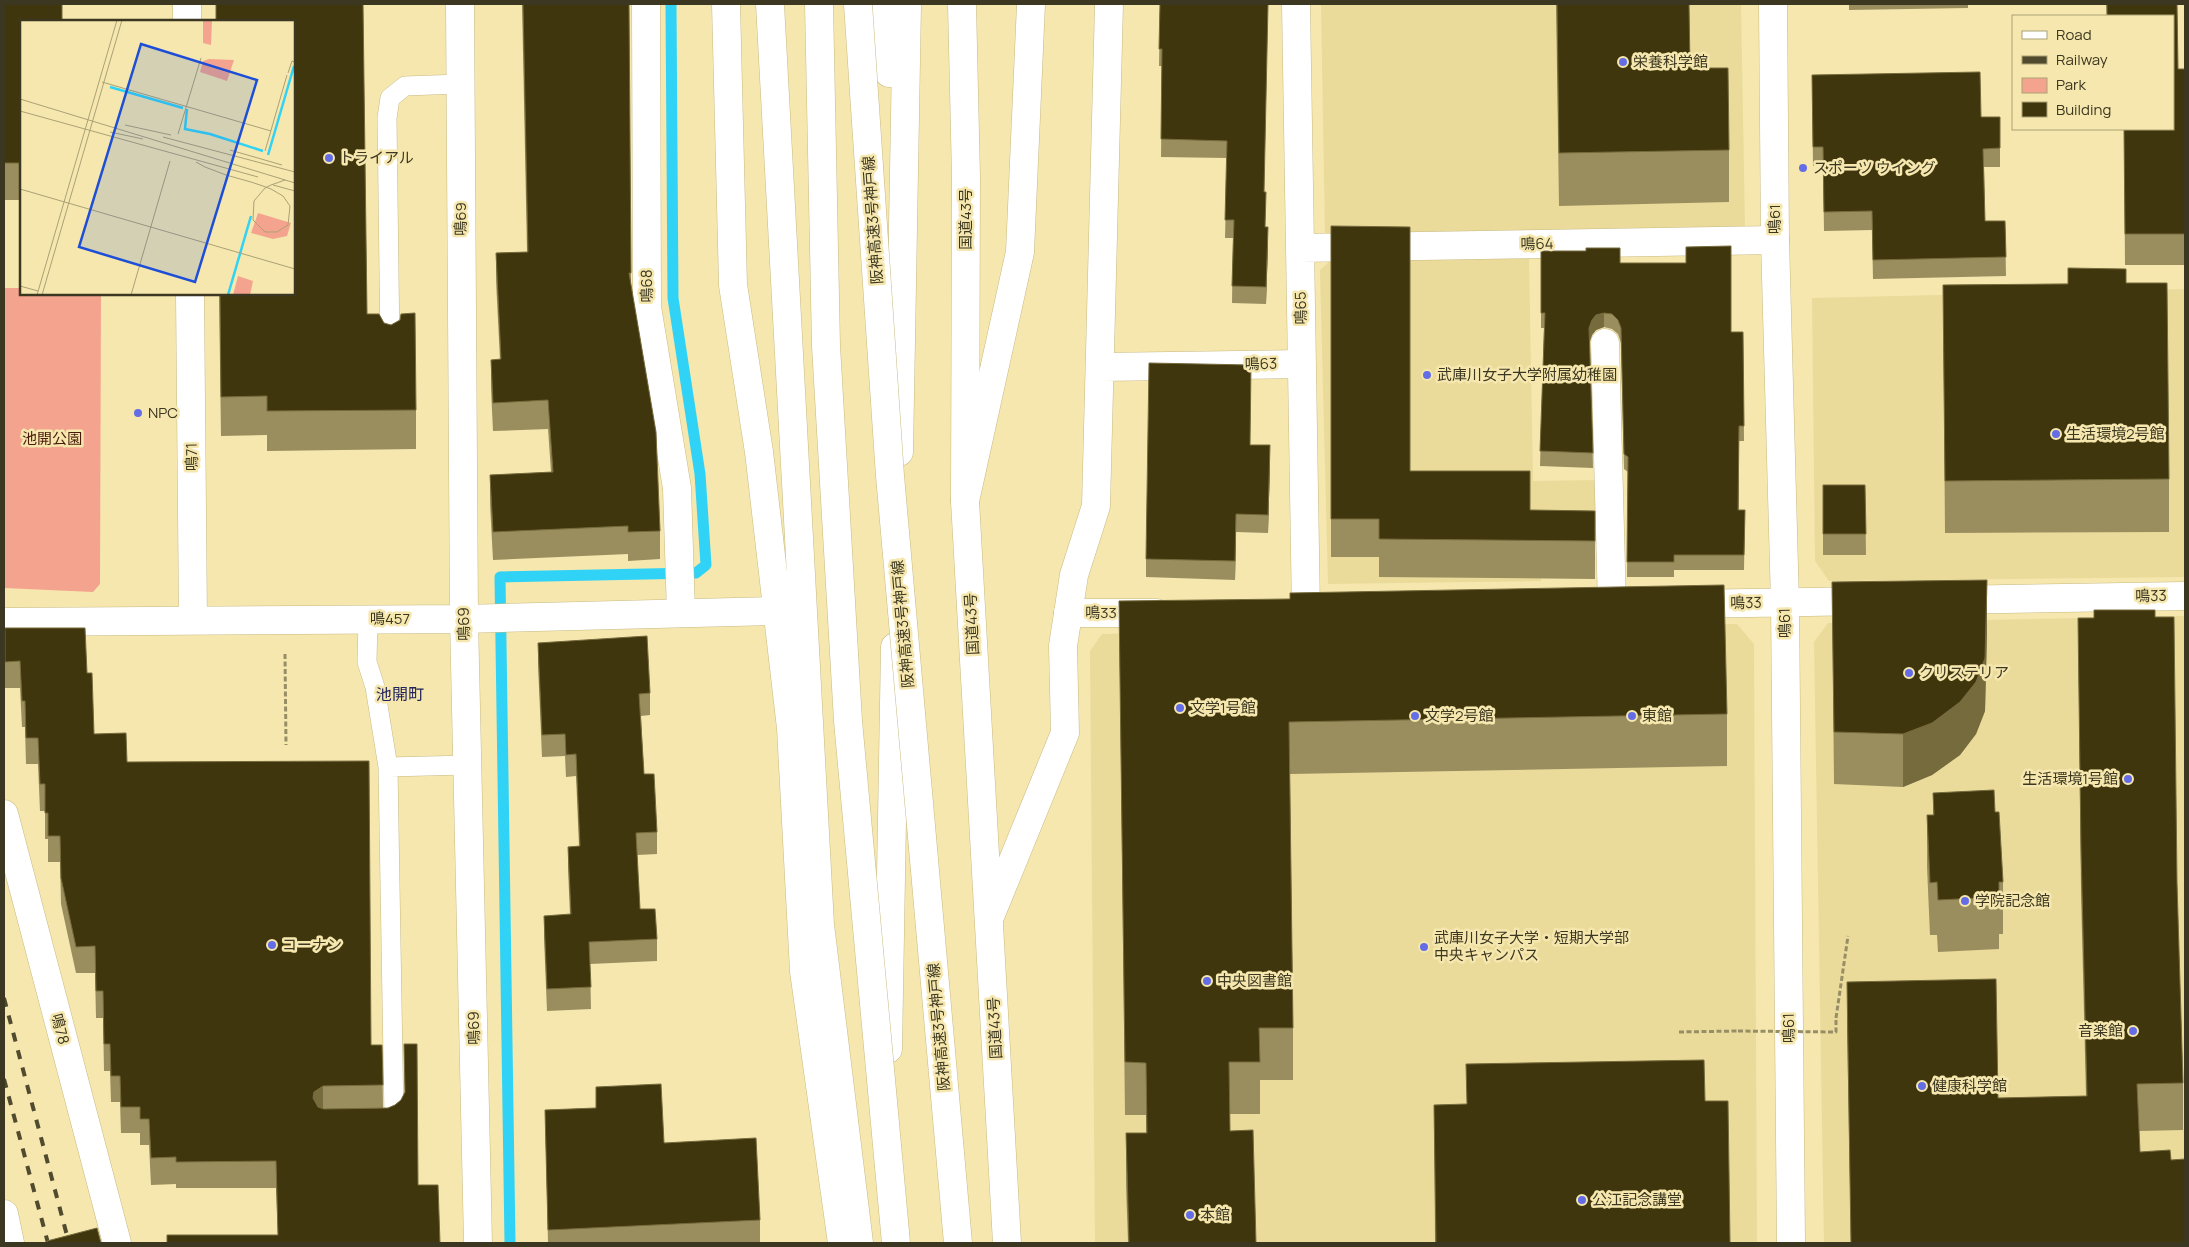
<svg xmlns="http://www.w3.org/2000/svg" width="2189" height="1247" viewBox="0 0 2189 1247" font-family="Manrope,'Noto Sans JP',sans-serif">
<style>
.built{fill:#eadb9b}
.green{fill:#f4a48e}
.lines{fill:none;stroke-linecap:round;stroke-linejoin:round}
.stream{stroke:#30d3f5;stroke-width:11}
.service-casing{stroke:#c8ba83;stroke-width:20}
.minor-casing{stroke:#c8ba83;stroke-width:29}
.tertiary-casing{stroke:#c8ba83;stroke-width:29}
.trunk-casing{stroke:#c8ba83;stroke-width:29}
.motorway-casing{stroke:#c8ba83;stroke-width:29}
.path{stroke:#978e66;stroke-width:3;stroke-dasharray:5 2.5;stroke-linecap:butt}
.service{stroke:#fff;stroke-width:19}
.minor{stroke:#fff;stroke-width:28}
.tertiary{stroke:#fff;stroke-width:28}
.trunk{stroke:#fff;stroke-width:28}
.motorway{stroke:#fff;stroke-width:28}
.rail{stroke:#504a2f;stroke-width:4;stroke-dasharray:9 9;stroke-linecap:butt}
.motorway-bridge-casing{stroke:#c8ba83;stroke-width:29;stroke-linecap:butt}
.path-bridge{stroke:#978e66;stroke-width:3;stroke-dasharray:5 2.5;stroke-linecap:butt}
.motorway-bridge{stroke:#fff;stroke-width:28}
.wall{fill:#9a8e5e}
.shaded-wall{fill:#766b3d}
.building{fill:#40360d;stroke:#766b3d}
.poi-dot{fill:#646de5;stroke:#f5e7ae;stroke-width:2}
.labels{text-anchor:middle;stroke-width:5;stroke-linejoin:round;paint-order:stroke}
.poi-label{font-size:15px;fill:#3c3720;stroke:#f5e7ae;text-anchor:start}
.street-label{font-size:15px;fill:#3c3720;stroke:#f5e7ae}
.park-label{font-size:15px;fill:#4b1a0c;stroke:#f5e7ae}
.neighbourhood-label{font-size:16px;fill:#20235c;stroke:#f5e7ae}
.inset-river{fill:none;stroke:#30d3f5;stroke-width:2.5}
.inset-road{fill:none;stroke:#aba175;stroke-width:1}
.view{fill:#1d4ed8;fill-opacity:0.15;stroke:#1d4ed8;stroke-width:2.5}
.inset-edge{fill:none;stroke:#3c3720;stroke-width:2.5}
</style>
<rect width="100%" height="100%" fill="#f5e7ae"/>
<path class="built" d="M1321 4H1741L1745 228 1325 233Z
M1332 259H1529L1533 481 1598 480 1599 543 1540 544 1541 581 1328 584 1320 270Z
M2185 289V577L1829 581 1815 561 1812 298Z
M2185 616V1162L2098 1243H1824L1814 642 1828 623Z
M1737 624 1754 644 1757 1243H1095L1090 651 1102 634Z"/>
<path class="green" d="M4 288H21V294H101L100 584 93 592 4 588Z"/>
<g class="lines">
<path class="stream" d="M510 1243 500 577 696 573 706 565 700 474 673 298 671 4"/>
<g class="service-casing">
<path id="service" d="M390 349 387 118 390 98 405 86 460 84
M368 619 367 662 375 687 388 767 468 765
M383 1123H388L394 1118 388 767"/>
</g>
<g class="minor-casing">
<path id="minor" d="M187 4V21
M646 4 647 307 677 488 681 613
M726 4 733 285 759 452 791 728 804 971 842 1243
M1296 4 1306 612
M1300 248 1775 240
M190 294 193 620
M1605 343 1612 606
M1101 367 1302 364
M4 814 117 1243
M989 919 1065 733 1063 646 1074 575 1096 506 1109 4
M4 1214 10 1243"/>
</g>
<g class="tertiary-casing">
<path id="tertiary" d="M460 4 464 619 478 1243
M1773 4 1775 240 1785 603 1791 1243
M1949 600 2185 596
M1686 604 1868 601
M1068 613H1156
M4 622 464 619 776 611"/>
</g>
<g class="trunk-casing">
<path id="trunk" d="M886 4 889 73
M962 4 966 177 965 501 1007 1243
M899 452 907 4
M888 1049 895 647"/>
</g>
<g class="motorway-casing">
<path id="motorway" d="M770 4 820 925 859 1243
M965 501 1020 252 1031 4"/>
</g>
<path class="path" d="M285 654 286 745
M1836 1018 1848 936
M1679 1032 1738 1031"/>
<use href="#service" class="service"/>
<use href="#minor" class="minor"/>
<use href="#tertiary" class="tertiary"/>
<use href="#trunk" class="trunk"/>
<use href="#motorway" class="motorway"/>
<path class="rail" d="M4 998 69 1243
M4 1079 48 1243"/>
<g class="motorway-bridge-casing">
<path id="motorway-bridge" d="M819 4 826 346 848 721 896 1243
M858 4 890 476 958 1243"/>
</g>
<path class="path-bridge" d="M1738 1031 1836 1032V1018"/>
<use href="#motorway-bridge" class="motorway-bridge"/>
</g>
<path class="wall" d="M4 4 21 21V200H4Z
M216 4H363L367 314 416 410V449L267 451V435L221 436 219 294H294V21H216Z
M522 4H629L631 287 660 531V559L628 561V554L493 560 490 504V475L551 472 548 429 493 431 491 389V360H500L496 281V253L527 252Z
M1160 4 1264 192 1265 227 1268 245 1266 304 1232 303 1233 238H1225L1227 158 1161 157 1162 66H1159Z
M1556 4H1689L1690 68 1729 150V202L1559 206Z
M1849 4H1968V8L1849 10Z
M2106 4H2177L2178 69H2185V265H2125L2124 129 2173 16H2107Z
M1812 75 1981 117H2000V167H1984L1985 221H2005L2006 276 1873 279 1872 230 1824 231 1823 166H1813Z
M1331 226 1410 471 1530 510 1595 511V579L1379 577V557H1331Z
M1541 251 1620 263 1731 332H1743L1744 441H1739V510H1745L1744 570H1674V577H1627L1628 472 1624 469 1621 343 1618 334 1612 329 1604 327 1596 330 1592 335 1590 342 1593 468 1540 466 1544 328H1541Z
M2126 283 2169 479V532L1945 533 1943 285Z
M1250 445 1270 464 1268 533 1236 532 1235 580 1146 577V559Z
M1823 485H1865L1866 555H1823Z
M1832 582 1987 633 1985 711 1976 734 1960 755 1932 775 1903 787 1834 784Z
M1119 601 1727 714V766L1290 774 1293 1028V1080H1260V1114H1230V1131L1256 1243H1128L1126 1186V1133H1146V1115H1125Z
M2155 617 2177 883 2183 1083V1130L2139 1131 2140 1152 2171 1160 2185 1243H1851L1847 1028V982L1998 1098 2086 1096 2081 894 2078 618Z
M5 628 87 673 94 734 127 762 371 1045H382L383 1108H388L395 1105 401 1100 405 1093 404 1044 418 1185 278 1235 276 1188H176V1184L151 1185 149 1145H140V1133H121L120 1102H111L110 1071H104L103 1018H96L95 973H76L61 904 60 862H48V839H45V811H40L38 764H26L25 727H22L20 688H5Z
M538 643 650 693V715L641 716 644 774 657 832V854L637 855 640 909 657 939V961L590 964 591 1009 547 1011 544 938V916L570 915 568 869V847L579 846 576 776 566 777 565 756 542 757 538 665Z
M1933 793 1995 812 2003 882V934H1999V949L1938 952 1937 935H1930L1927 867V815H1933Z
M596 1087 760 1220V1243H548L545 1110 596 1108Z
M1705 1101 1730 1243H1435L1434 1105Z"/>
<path class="shaded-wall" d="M1268 227V245L1266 304V287Z
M1604 313V327L1596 330 1592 335 1589 343V328L1592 320 1596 315Z
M1270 445V464L1268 533V515Z
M1236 514V532L1235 580V561Z
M1987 580V633L1985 711 1976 734 1960 755 1932 775 1903 787V734Z
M323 1086V1113L314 1118 313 1098 314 1092Z"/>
<path class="building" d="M4 4H62V21H21V163H4Z
M216 4H363L367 314H379L384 323 391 325 400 320 401 314 415 313 416 410 267 411V396L221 397 220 294H294V21H216Z
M523 4H629L631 273H629L656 432 660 531 628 532V526L493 532 490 475 553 472 548 400 493 403 491 360 501 359 496 253 528 252Z
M1160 4H1268L1264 192H1266L1265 227H1268L1266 287 1232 286 1234 220H1225L1227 141 1161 139 1162 49H1159Z
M1557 4H1689L1690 68H1728L1729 150 1559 153Z
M2107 4H2177L2178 69H2185V234H2125L2124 129H2173V16H2107Z
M1980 72 1981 117H2000V148L1983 149 1985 221H2005L2006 257 1873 260 1872 211 1824 212 1823 147H1813L1812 75Z
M1331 226 1410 227V471H1530V510L1595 511V541L1379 539V519H1331Z
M1731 246V332H1743L1744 426H1739L1738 510H1745L1744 555H1674V562H1627L1628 457 1624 454 1621 328 1618 320 1612 314 1604 313 1596 315 1592 320 1589 328 1593 453 1540 451 1545 313H1541V251H1586V248H1620V263H1686V247Z
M2068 268 2126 269V283H2167L2169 479 1945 481 1943 285 2068 284Z
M1149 363 1251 365 1250 445H1270L1268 515 1236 514 1235 561 1146 559Z
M1823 485H1865L1866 534H1823Z
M1987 580 1985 658 1976 682 1960 702 1932 723 1903 734 1834 732 1832 582Z
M1724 585 1727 714 1289 722 1293 1028H1259L1260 1062H1229L1230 1131 1253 1130 1256 1243H1129L1126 1133H1147L1146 1063 1125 1062 1119 601 1290 599V593Z
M2094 610H2155V617H2174L2177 883 2183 1083 2137 1084 2140 1152 2170 1150 2171 1160 2185 1159V1243H1851L1847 982 1996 979 1998 1098 2087 1096 2081 848 2078 618H2094Z
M5 628H85L87 673H92L94 734 126 733 127 762 369 761 371 1045H382L383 1085 323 1086 314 1092 313 1098 318 1107 324 1109 388 1108 395 1105 401 1100 405 1092 404 1044H417L418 1185H438L440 1243H167V1235H278L276 1161 176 1162V1157L151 1158 149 1119H140V1107H121L120 1076H111L110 1044H104L103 991H96L95 946 76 947 61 878 60 836H48V813H45V784H40L38 738H26L25 701H22L20 661 5 662Z
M647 636 650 693 639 694 644 774H654L657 832 636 833 640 909H655L657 939 589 942 591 987 547 989 544 916 571 914 568 847 580 846 576 754 566 755 565 734 542 735 538 643Z
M1994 790 1995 812H1999L2003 882H1999V897L1938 900 1937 882 1930 883 1927 815H1934L1933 793Z
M1704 1060 1705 1101H1728L1730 1243H1436L1434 1105 1467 1104 1466 1064Z
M661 1084 664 1143 756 1138 760 1220 548 1230 545 1110 596 1108V1087Z
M97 1228 101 1243H48L47 1241Z"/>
<g class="poi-dot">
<circle cx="1623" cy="62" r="5"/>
<circle cx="329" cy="158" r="5"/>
<circle cx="1803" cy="168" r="5"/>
<circle cx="1427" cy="375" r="5"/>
<circle cx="138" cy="413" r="5"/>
<circle cx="2056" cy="434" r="5"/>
<circle cx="1909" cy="673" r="5"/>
<circle cx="1180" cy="708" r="5"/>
<circle cx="1415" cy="716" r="5"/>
<circle cx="1632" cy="716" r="5"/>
<circle cx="2128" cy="779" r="5"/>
<circle cx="1965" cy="901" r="5"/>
<circle cx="272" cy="945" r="5"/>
<circle cx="1424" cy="947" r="5"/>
<circle cx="1207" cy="981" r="5"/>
<circle cx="2133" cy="1031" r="5"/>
<circle cx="1922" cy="1086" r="5"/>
<circle cx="1582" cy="1200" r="5"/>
<circle cx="1190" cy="1215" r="5"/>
</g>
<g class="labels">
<g class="poi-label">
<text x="1633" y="67">栄養科学館</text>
<text x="339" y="163">トライアル</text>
<text x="1813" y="173">スポーツ ウイング</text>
<text x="1437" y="380">武庫川女子大学附属幼稚園</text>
<text x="148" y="418">NPC</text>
<text x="2066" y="439">生活環境2号館</text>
<text x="1919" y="678">クリステリア</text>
<text x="1190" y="713">文学1号館</text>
<text x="1425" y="721">文学2号館</text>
<text x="1642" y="721">東館</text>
<text x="2118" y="784" text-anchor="end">生活環境1号館</text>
<text x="1975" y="906">学院記念館</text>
<text x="1434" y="943">武庫川女子大学・短期大学部<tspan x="1434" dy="17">中央キャンパス</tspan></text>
<text x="282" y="950">コーナン</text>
<text x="1217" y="986">中央図書館</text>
<text x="2123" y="1036" text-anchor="end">音楽館</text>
<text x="1932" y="1091">健康科学館</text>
<text x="1592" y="1205">公江記念講堂</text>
<text x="1200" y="1220">本館</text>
</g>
<g class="street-label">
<text transform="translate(461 219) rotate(-90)" y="5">鳴69</text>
<text transform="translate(966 219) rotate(-90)" y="5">国道43号</text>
<text transform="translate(1775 219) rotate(-90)" y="5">鳴61</text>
<text transform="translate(873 220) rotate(-94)" y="5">阪神高速3号神戸線</text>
<text transform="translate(1537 244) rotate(-1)" y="5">鳴64</text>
<text transform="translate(647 286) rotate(-91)" y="5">鳴68</text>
<text transform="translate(1301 308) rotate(-91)" y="5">鳴65</text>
<text transform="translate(1261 364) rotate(-1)" y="5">鳴63</text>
<text transform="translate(192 457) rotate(-91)" y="5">鳴71</text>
<text transform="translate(2151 596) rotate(-1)" y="5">鳴33</text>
<text transform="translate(1746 603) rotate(-1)" y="5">鳴33</text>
<text x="1101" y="618">鳴33</text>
<text x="390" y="624">鳴457</text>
<text transform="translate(1785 623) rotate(-91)" y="5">鳴61</text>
<text transform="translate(464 624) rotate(-91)" y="5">鳴69</text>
<text transform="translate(903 624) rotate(-95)" y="5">阪神高速3号神戸線</text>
<text transform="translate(972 624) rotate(-93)" y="5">国道43号</text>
<text transform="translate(939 1027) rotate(-95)" y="5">阪神高速3号神戸線</text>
<text transform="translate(474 1028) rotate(-91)" y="5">鳴69</text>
<text transform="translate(995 1028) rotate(-93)" y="5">国道43号</text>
<text transform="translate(1789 1028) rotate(-91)" y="5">鳴61</text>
<text transform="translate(60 1029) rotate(75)" y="5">鳴78</text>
</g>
<g class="park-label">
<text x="52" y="444">池開公園</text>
</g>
<g class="neighbourhood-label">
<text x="400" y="700">池開町</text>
</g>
</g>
<g transform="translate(20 20)">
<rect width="275" height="275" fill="#f5e7ae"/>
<path d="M183 0H192L191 25 183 23ZM189 39 214 40 207 61 180 52 183 41ZM238 193 271 203 267 216 253 219 231 213ZM218 256 233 261 230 275H213Z" fill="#f4a48e"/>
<path class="inset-river" d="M90 67 163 88M167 89 165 109 190 114 243 131M248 135 274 46M208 275 231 196"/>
<path class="inset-road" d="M268 53 272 41 275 42M82 62 251 111M0 79 275 163M0 91 238 157M105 105 151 115M90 112 123 119M158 114 181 38M143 117 275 152M210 130 262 145M245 131 267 55M176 142 185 147 206 155 231 162 240 165 251 169 263 176 270 186 268 205 257 212H245L233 200 234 181 245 168 251 165 265 160M253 165 275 171M0 169 275 249M0 266 18 271M17 275 97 0M22 275 102 0M111 275 150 141"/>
<path class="view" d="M121 24 237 60 175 262 59 227Z"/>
<rect width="275" height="275" class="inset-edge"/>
</g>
<rect width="2189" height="1247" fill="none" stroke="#3c3720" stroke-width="10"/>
<rect x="2012" y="15" width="162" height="115" fill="#f5e7ae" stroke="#aba175"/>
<rect x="2022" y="31" width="25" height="8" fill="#ffffff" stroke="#aba175"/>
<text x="2056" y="40" font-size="15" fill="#3c3720">Road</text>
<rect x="2022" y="56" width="25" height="8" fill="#504a2f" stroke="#aba175"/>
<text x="2056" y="65" font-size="15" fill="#3c3720">Railway</text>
<rect x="2022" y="78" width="25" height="15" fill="#f4a48e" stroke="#aba175"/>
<text x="2056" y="90" font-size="15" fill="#3c3720">Park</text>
<rect x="2022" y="102" width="25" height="15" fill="#40360d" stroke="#aba175"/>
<text x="2056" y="115" font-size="15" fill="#3c3720">Building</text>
</svg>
